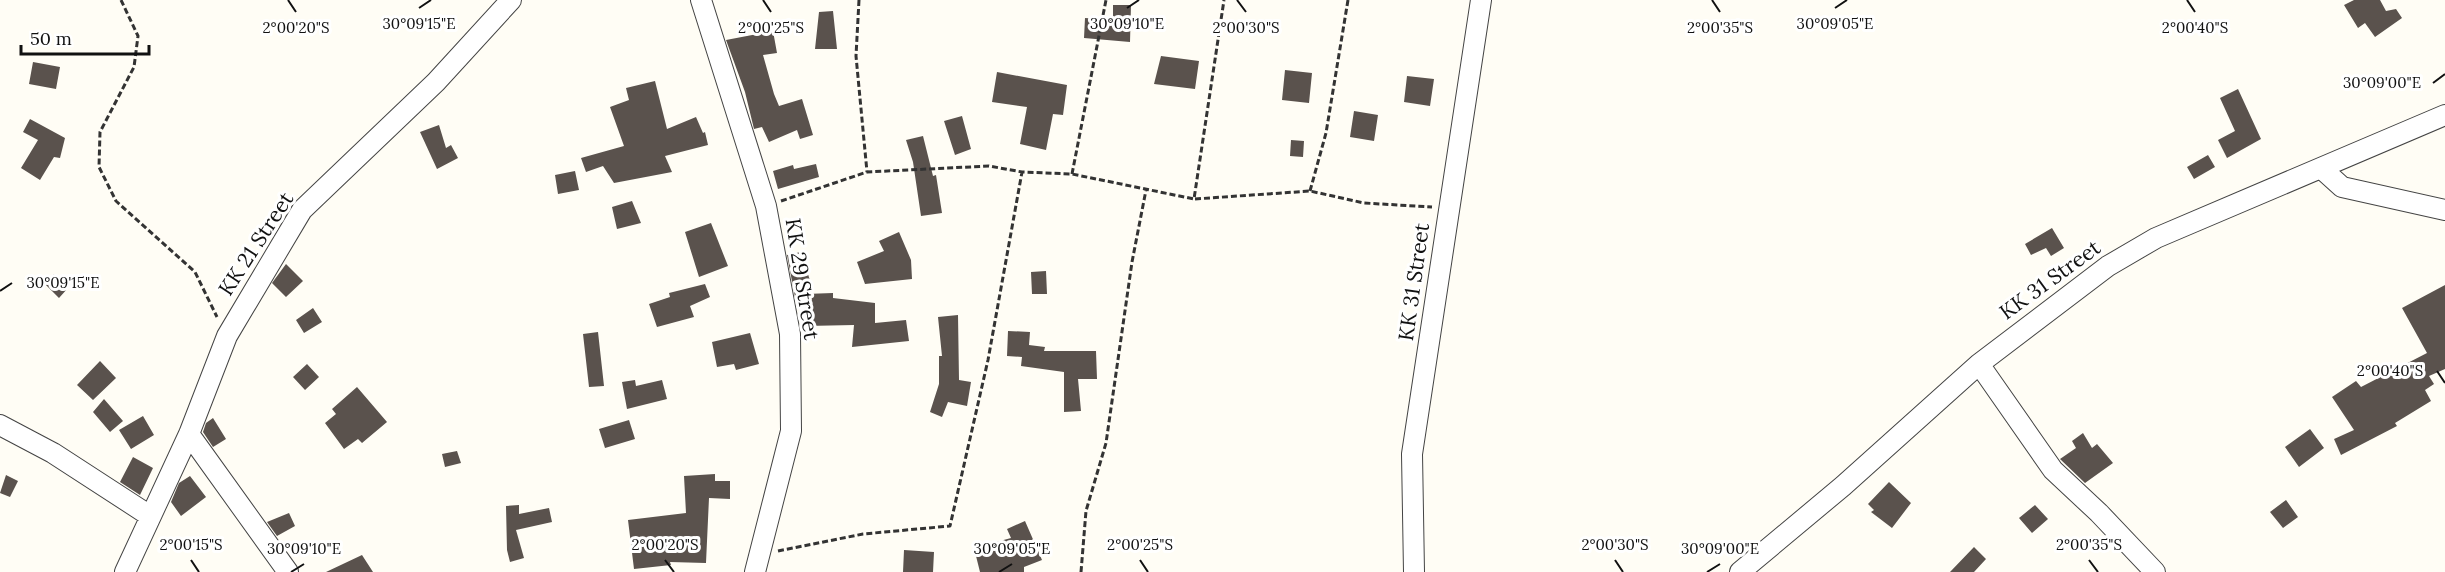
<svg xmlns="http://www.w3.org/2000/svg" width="2445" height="572" viewBox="0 0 2445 572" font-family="Lora,serif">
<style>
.building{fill:#5a524d}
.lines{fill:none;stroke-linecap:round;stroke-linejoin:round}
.minor-casing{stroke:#444;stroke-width:22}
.path{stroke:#333;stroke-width:3;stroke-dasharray:6 3;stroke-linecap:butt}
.minor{stroke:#fff;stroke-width:20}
.ticks{fill:none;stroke:#111;stroke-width:2}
.labels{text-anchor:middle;stroke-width:6;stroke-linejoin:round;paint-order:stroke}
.street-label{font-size:21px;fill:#111;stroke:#fff}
.ticks-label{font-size:15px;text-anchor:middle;fill:#111;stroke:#fff;stroke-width:6;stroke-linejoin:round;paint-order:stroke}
</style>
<rect width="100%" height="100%" fill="#fffdf5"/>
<path class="building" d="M2354 0H2380L2386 11 2396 9 2402 18 2375 37 2365 23 2358 28 2344 5Z
M1113 5H1131L1130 42 1084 38 1085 18 1113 20Z
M833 11 837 49H815L819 12Z
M773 31 777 53 763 55 774 94 779 106 802 99 813 135 800 139 797 130 769 142 762 127 754 129 745 92 726 40Z
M1161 56 1199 61 1195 89 1154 84Z
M33 62 60 67 56 89 29 84Z
M1285 70 1312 73 1309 103 1282 100Z
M997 72 1067 85 1063 115 1053 114 1046 150 1020 144 1027 107 992 102Z
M1407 76 1434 79 1430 106 1404 102Z
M655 81 667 129 696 117 703 133 705 132 708 145 665 156 672 172 614 183 603 166 586 172 581 158 624 146 610 107 629 100 626 88Z
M2238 89 2261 139 2227 158 2218 140 2235 131 2220 98Z
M1354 111 1378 115 1374 141 1350 137Z
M962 116 971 149 955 155 944 121Z
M30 119 65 138 60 158 54 157 40 180 21 168 38 140 23 132Z
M439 125 446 148 451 145 458 158 437 169 420 132Z
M923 136 933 176 936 175 942 213 921 216 913 162 906 140Z
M1291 140 1304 141 1303 157 1290 156Z
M2208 155 2215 167 2194 179 2187 167Z
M816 164 819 177 778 189 773 171 793 165 794 169Z
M575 171 579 190 558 194 555 175Z
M632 201 641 223 617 229 612 207Z
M711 223 728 266 699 277 685 232Z
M2052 228 2064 248 2051 256 2046 248 2031 255 2025 244Z
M899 232 911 260 912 279 865 284 857 262 884 251 879 241Z
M801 252 813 290 795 297 787 255Z
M286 264 303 281 286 297 272 283Z
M1046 271 1047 294H1032L1031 272Z
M54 274 68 288 59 298 45 284Z
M705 284 710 297 690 306 694 317 657 327 649 304 670 297 669 293Z
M2445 285V369L2429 376 2434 384 2425 390 2431 401 2395 423 2397 426 2341 455 2334 439 2354 430 2332 397 2356 381 2361 387 2427 353 2402 308Z
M833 293V298L875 303V323L906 320 909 341 852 347 854 325 806 326 805 294Z
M313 308 322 322 304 333 296 320Z
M958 315 959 380 971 382 967 406 948 402 942 417 930 412 939 384V356H942L938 317Z
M1008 331 1030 332 1029 345 1045 347 1044 351H1096L1097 379H1078L1081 411 1064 412V372L1021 366 1022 357 1007 356Z
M598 332 604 386 589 387 583 334Z
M750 333 759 364 736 370 734 364 717 367 712 342Z
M100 361 116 378 93 400 77 385Z
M307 364 319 377 305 390 293 377Z
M635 380 636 386 662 380 667 399 627 409 622 382Z
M357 387 387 422 362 443 358 439 344 449 325 423 336 414 332 409Z
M104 399 123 421 110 432 93 412Z
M143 416 154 435 131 449 119 430Z
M213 418 226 439 213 447 203 432 206 423Z
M629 420 635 439 605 448 599 429Z
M2310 429 2324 448 2299 467 2285 447Z
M2083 433 2092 448 2097 444 2113 463 2085 483 2060 459 2076 448 2072 441Z
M457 451 461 463 445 467 442 454Z
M133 457 153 468 140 495 120 482Z
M715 474V481H730V499L709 498 706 563 670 562 671 565 634 569 628 520 686 513 684 476Z
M6 475 18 481 10 497 0 493Z
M190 476 206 497 181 516 171 502 179 483Z
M1889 482 1911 503 1892 528 1871 512 1874 510 1868 504Z
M2286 500 2298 517 2283 528 2270 512Z
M519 505V514L549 508 552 522 516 530 524 558 510 562 507 550 506 506Z
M2035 505 2048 519 2032 533 2019 518Z
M289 513 295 526 277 536 267 522Z
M1025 521 1042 560 1024 567V572H980L974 548 1011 538 1007 529Z
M1974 547 1986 559 1974 572H1950Z
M904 550 934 552 933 572H903Z
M362 555 373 572H326Z"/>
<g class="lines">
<g class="minor-casing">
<path id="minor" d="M701 0 766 206 790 334 791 431 755 572
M2321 168 2342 187 2445 210
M1979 364 2053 470 2099 513 2155 572
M0 425 53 453 150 516
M189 434 288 572
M125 572 189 434 227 336 302 210 436 82 511 0
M1414 572 1412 454 1481 0
M1740 572 1843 486 1979 364 2108 266 2156 238 2445 115"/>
</g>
<path class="path" d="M121 0 138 36 134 67 100 132 99 167 116 201 195 272 217 317
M859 0 856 56 867 172
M1072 174 1106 0
M1310 191 1326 133 1348 0
M1195 199 1310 191 1364 203 1432 207
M781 201 867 172 989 166 1022 172 1072 174 1194 199 1224 0
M778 551 863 534 950 526 988 360 1022 172
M1081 572 1086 511 1106 443 1132 262 1146 190"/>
<use href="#minor" class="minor"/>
</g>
<path class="ticks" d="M288 0 296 12M763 0 771 12M1237 0 1246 12M1712 0 1720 12M2187 0 2195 12M419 8 431 0M1127 8 1139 0M1835 8 1847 0M2433 83 2445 74M0 291 12 283M2437 371 2445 383M191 560 199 572M665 560 674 572M1140 560 1148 572M1615 560 1623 572M2089 560 2098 572M291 572 304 564M999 572 1012 564M1707 572 1720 564"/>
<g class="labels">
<g class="street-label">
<text transform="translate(256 244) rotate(-57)" y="7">KK 21 Street</text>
<text transform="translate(802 279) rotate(81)" y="7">KK 29 Street</text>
<text transform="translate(2050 280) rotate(-36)" y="7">KK 31 Street</text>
<text transform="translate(1414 282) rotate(-82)" y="7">KK 31 Street</text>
</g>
</g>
<g class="ticks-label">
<text x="419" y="29">30°09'15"E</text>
<text x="1127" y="29">30°09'10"E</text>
<text x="1835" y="29">30°09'05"E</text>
<text x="1720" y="33">2°00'35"S</text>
<text x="296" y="33">2°00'20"S</text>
<text x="771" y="33">2°00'25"S</text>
<text x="1246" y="33">2°00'30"S</text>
<text x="2195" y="33">2°00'40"S</text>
<text x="2382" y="88">30°09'00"E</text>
<text x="63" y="288">30°09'15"E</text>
<text x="2390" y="376">2°00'40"S</text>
<text x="191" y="550">2°00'15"S</text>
<text x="665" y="550">2°00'20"S</text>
<text x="1140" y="550">2°00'25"S</text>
<text x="1615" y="550">2°00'30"S</text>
<text x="2089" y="550">2°00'35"S</text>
<text x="304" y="554">30°09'10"E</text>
<text x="1012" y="554">30°09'05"E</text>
<text x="1720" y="554">30°09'00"E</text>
</g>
<path d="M21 45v9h128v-9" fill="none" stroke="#111111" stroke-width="3"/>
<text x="30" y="45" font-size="18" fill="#111111" stroke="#ffffff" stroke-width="4.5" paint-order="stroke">50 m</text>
</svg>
